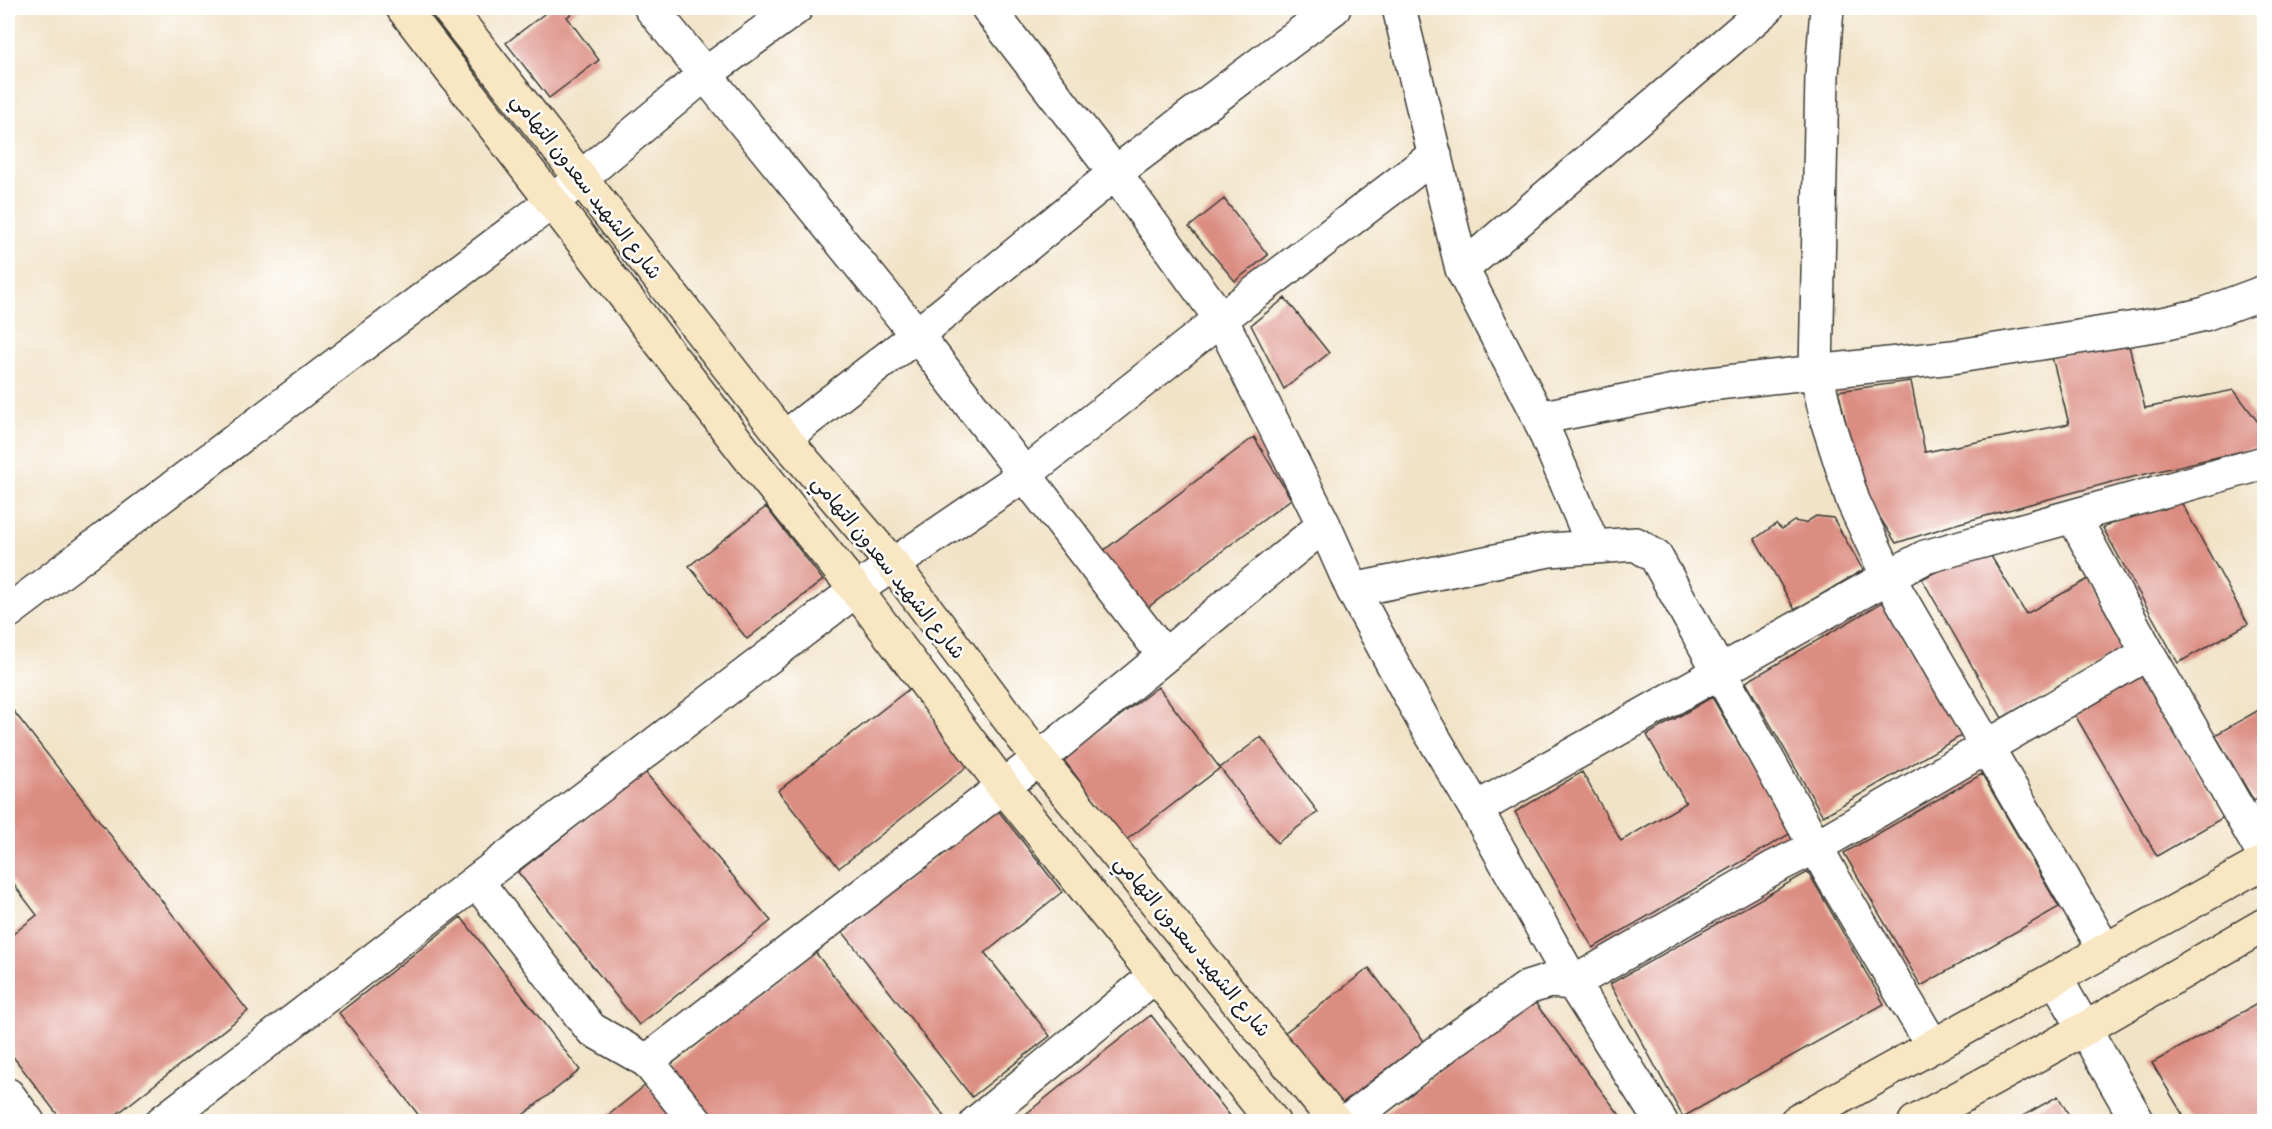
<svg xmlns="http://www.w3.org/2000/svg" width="2272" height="1129" viewBox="0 0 2272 1129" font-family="'Patrick Hand','Playpen Sans Arabic',sans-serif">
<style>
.building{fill:#db8d82}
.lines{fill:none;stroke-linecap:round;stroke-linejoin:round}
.street-casing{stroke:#3c3a36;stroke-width:36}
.secondary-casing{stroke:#3c3a36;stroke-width:36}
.street{stroke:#fff;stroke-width:33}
.secondary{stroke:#f9e7c3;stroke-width:33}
.labels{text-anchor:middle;stroke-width:5;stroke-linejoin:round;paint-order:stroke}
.street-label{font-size:20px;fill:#1c1c1c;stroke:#fff}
</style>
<rect width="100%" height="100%" fill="#fff"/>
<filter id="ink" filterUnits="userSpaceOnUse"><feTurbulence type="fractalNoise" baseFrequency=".0167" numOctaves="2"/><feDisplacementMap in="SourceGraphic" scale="12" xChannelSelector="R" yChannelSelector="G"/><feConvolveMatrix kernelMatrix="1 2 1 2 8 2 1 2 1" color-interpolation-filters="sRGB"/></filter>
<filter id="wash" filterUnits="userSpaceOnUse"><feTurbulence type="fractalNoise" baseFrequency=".008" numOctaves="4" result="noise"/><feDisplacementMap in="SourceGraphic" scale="24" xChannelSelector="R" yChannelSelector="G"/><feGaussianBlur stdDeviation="1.35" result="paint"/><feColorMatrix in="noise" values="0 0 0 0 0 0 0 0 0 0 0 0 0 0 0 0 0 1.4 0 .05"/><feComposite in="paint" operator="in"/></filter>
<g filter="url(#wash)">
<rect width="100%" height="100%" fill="#f1e3c7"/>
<g id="blocks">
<path class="building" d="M552 8H579L567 17 599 60 549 98 506 43Z
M1224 199 1268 255 1235 281 1189 227Z
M1285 298 1329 353 1284 389 1251 325Z
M2129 346 2145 408 2234 390 2264 430V446L2112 482 1956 524 1896 543 1863 491 1838 391 1911 381 1925 452 2069 424 2052 357Z
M1254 437 1291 499 1143 611 1099 554Z
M2180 500 2248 624 2178 663 2103 528 2134 511 2165 509Z
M766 507 823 580 747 639 689 566Z
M1816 516 1833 518 1863 570 1795 610 1755 539 1776 524 1782 529 1794 521 1805 523Z
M1991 556 2026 614 2090 578 2129 647 2002 718 1922 579 1945 567Z
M1883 602 1961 736 1823 816 1746 682Z
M2142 676 2224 817 2157 856 2075 715Z
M1158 687 1220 768 1125 841 1063 759Z
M909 689 969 765 839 868 778 791Z
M1712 697 1791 833 1593 948 1515 812 1582 772 1621 841 1686 803 1647 735Z
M8 704 248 1011 107 1122H63L8 1050V938L37 915 8 877Z
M2264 707V794L2254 801 2215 735Z
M1261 737 1318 812 1277 843 1220 768Z
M645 772 771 921 639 1025 518 872Z
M1982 774 2059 907 1921 986 1844 853Z
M997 809 1062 892 985 953 1050 1036 972 1097 842 931Z
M1808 872 1884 1004 1683 1117 1610 984Z
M461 917 580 1070 514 1122H424L339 1013Z
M815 952 946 1118 941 1122H715L670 1065Z
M1369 968 1424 1041 1338 1106 1283 1034Z
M1533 1000 1625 1122H1373Z
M2264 1000V1117L2256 1122H2187L2152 1063Z
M1151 1015 1235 1122H1016L1073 1076Z
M647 1084 676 1122H600Z
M2058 1096 2073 1122H2012Z"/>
</g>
</g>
<g filter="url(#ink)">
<use href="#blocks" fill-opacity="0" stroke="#3c3a36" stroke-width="1.5"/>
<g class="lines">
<g class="street-casing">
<path id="street" d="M651 8 917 335 1163 654
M988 8 1115 173 1221 319 1324 525 1353 590 1423 720 1476 809 1573 983 1661 1122
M1462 269 1767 8
M2264 292 2205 314 2167 323 1952 357 1816 372 1828 423 1853 501 1888 577 1925 557 2264 463
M1539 418 1709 384 1816 372 1822 75 1827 8
M784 438 917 335 1115 173 1334 8
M2073 516 2148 653 2264 855
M1594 547 1636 544 1656 557 1833 878 1933 1046
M1353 590 1549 550 1594 547 1539 418 1462 269 1399 8
M8 612 553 201 704 75 796 8
M1476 809 1888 577 2105 950
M477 882 591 1029 647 1061 696 1122
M2056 979 2138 1122
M647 1061 1039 759 1324 525
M8 1095 28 1122
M162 1122 856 590 1024 475 1221 319 1435 155
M977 1122 1156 975
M1347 1122 1448 1044 1527 988 1549 981 1573 983 1773 868 1817 846 2148 653"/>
</g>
<g class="secondary-casing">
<path id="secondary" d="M403 8 748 456 856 590 1003 786 1273 1122
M448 8 784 438 894 566 1039 759 1336 1122
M1796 1122 2264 862
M1915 1122 2086 1028 2264 925"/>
</g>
<use href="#street" class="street"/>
<use href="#secondary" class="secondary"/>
</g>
</g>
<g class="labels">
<g class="street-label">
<text transform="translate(587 186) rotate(52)" y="7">شارع الشهيد سعدون التهامي</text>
<text transform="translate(889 567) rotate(51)" y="7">شارع الشهيد سعدون التهامي</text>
<text transform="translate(1193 946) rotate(50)" y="7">شارع الشهيد سعدون التهامي</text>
</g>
</g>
<rect width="2272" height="1129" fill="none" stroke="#fff" stroke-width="30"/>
</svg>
